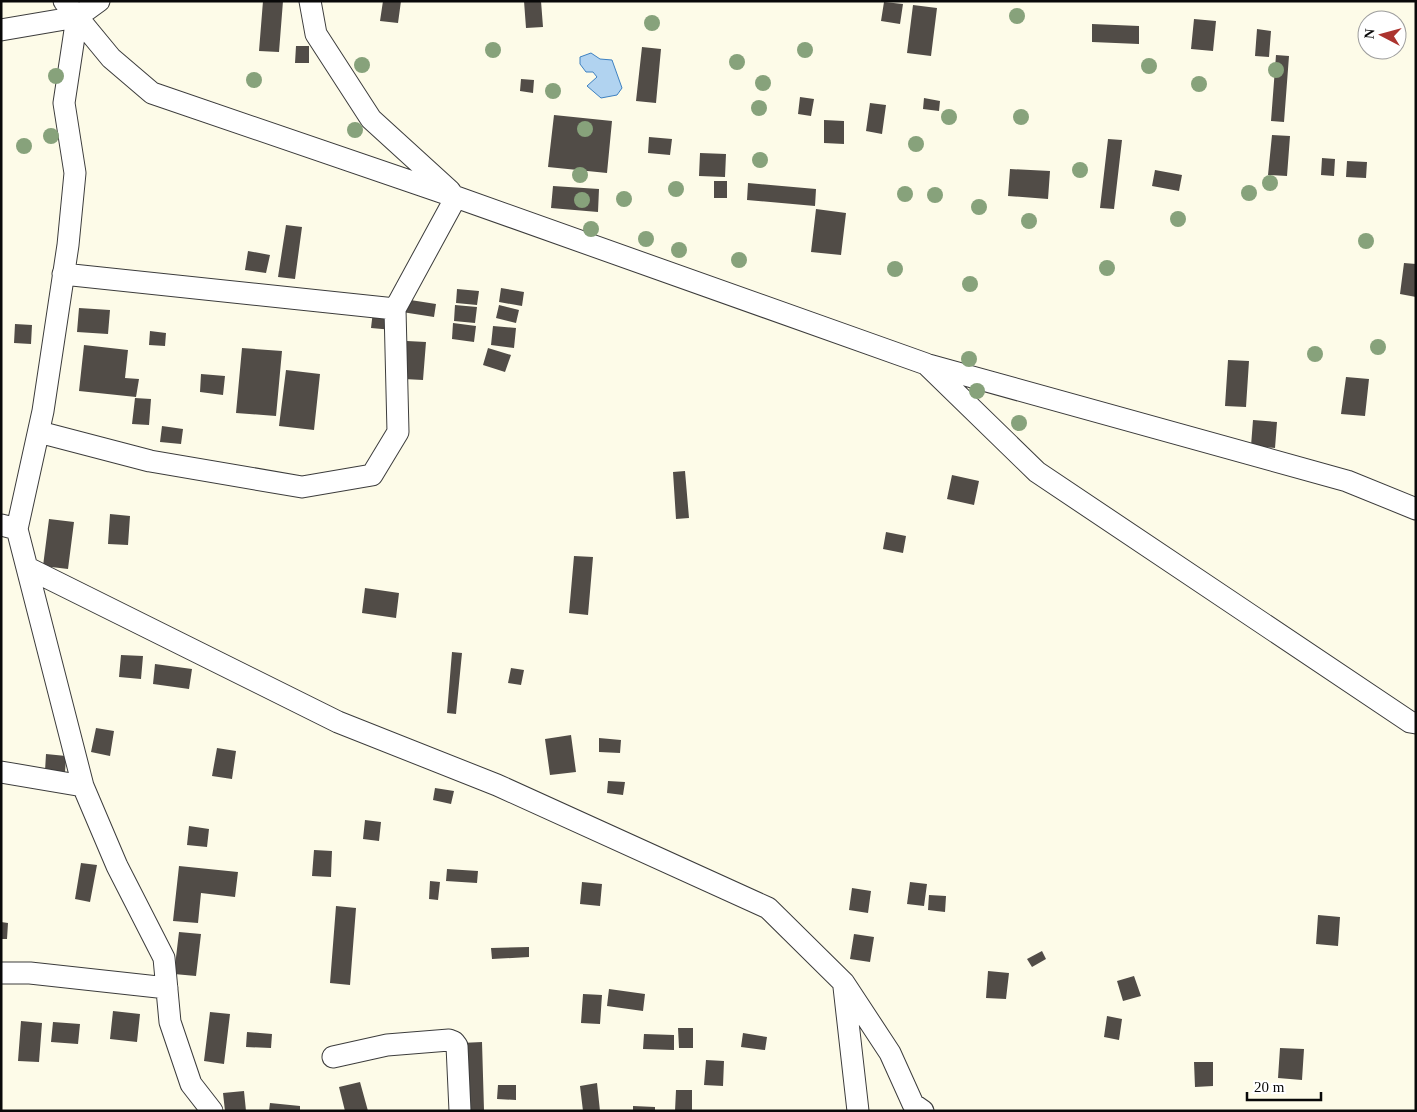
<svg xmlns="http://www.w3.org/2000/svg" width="1417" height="1112" viewBox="0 0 1417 1112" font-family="'Times New Roman',serif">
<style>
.water{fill:#b1d3f0;stroke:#3e81c1}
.building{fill:#514c47}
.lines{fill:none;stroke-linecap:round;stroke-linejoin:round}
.minor-casing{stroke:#3c3c3c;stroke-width:23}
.minor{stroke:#fff;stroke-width:21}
.tree{fill:#87a27b}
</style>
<rect width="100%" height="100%" fill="#fdfbe8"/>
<path class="water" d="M591 53 600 59 612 60 622 88 617 95 601 98 587 86 597 77 593 72H586L580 64V57Z"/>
<path class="building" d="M263 1H283L279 52 259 51Z
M383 1H401L398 23 380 21Z
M524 1H541L543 27 526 28Z
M884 2 903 4 900 24 881 21Z
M913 5 937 8 931 56 907 53Z
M1194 19 1216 21 1213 51 1191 49Z
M1092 24 1139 26V44L1092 42Z
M1257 29 1271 31 1269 57 1255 56Z
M296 46H309V63H295Z
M642 47 661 49 656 103 636 101Z
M1276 55 1289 56 1284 122 1271 121Z
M521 79 534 80 533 93 520 91Z
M800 97 814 99 811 116 798 114Z
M924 98 940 101 939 111 923 109Z
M870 103 886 105 882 134 866 131Z
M554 115 612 121 607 173 548 167Z
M824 120 844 121V144L824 143Z
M1272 135 1290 136 1287 176 1268 175Z
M649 137 672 139 670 155 648 153Z
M1108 139 1122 140 1114 209 1100 208Z
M700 153 726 154 725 177 699 176Z
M1322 158 1335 159 1334 176 1321 175Z
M1347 161 1367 162 1366 178 1346 177Z
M1010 169 1050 171 1048 199 1008 196Z
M1155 170 1182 175 1179 191 1152 186Z
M714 181H727V198H714Z
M748 183 816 189 815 206 747 200Z
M553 186 599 189 598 212 551 208Z
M816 209 846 213 841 255 811 252Z
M286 225 302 227 295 279 278 277Z
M248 251 270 255 266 273 245 270Z
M1404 263 1416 264V297L1400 294Z
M501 288 524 292 522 306 499 302Z
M457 289 479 291 477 305 456 303Z
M404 299 436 304 434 317 402 312Z
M455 305 477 307 475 323 454 321Z
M499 305 519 310 516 323 496 318Z
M79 308 110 310 108 334 77 332Z
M373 311 395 313 393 330 371 328Z
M453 323 476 326 474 342 452 339Z
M15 324 32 325 31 344 14 343Z
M493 326 516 328 514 348 491 345Z
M150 331 166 333 165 346 149 345Z
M407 341 426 342 423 380 404 379Z
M84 345 128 350 125 378 139 379 136 397 79 391Z
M242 348 282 351 276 416 236 413Z
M488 348 511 355 505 372 483 365Z
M1228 360 1249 361 1246 407 1225 406Z
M286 370 320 374 314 430 279 426Z
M201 374 225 376 223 395 200 392Z
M1346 377 1369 379 1365 416 1341 414Z
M135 398 151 399 149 425 132 424Z
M1253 420 1277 422 1275 448 1251 446Z
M162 426 183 429 181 444 160 442Z
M685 471 689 518 676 519 673 472Z
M952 475 979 481 974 505 947 499Z
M110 514 130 516 128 545 108 544Z
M49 519 74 522 68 569 43 566Z
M886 532 906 536 903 553 883 549Z
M574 556 593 557 588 615 569 613Z
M365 588 399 593 396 618 362 613Z
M452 652 462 653 456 714 447 713Z
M121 655 143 656 141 679 119 677Z
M155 664 192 669 189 689 153 684Z
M511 668 524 670 521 685 508 683Z
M96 728 114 731 110 756 91 752Z
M571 735 576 772 550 775 545 739Z
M599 738 621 740 620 753 599 752Z
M217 748 236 751 232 779 212 776Z
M46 754 66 756 65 773 45 771Z
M608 781 625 782 623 795 607 793Z
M435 788 454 791 451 804 433 800Z
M365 820 381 822 379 841 363 839Z
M189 826 209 829 207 847 187 845Z
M314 850 332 851 331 877 312 876Z
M81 863 97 865 90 902 75 899Z
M179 866 238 872 235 897 201 893 198 923 173 921Z
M447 869 478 871 477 883 446 881Z
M430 881 440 882 438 900 429 899Z
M582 882 602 884 600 906 580 904Z
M910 882 927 884 924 906 907 904Z
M852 888 871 891 868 913 849 910Z
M929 895 946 896 945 912 928 910Z
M336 906 356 908 350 985 330 983Z
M1318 915 1340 917 1338 946 1316 944Z
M1 922 8 923 7 939H1Z
M179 932 201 934 196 976 174 974Z
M854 934 874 937 870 962 850 959Z
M529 947V957L492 959 491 948Z
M1042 951 1046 959 1032 967 1027 959Z
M988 971 1009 973 1006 999 986 998Z
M1134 976 1141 996 1123 1001 1117 981Z
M609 989 645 994 643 1011 607 1006Z
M583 994 602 995 600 1024 581 1023Z
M113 1011 140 1014 137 1042 110 1039Z
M210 1012 230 1014 224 1064 204 1061Z
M1107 1016 1122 1019 1119 1040 1104 1037Z
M21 1021 42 1023 39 1062 18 1061Z
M53 1022 80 1024 78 1044 51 1042Z
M678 1028H693V1048H679Z
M247 1032 272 1034 271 1048 246 1047Z
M743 1033 767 1037 765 1050 741 1047Z
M644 1034 674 1035V1050L643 1049Z
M482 1042 484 1110 463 1111 461 1043Z
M1280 1048 1304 1049 1302 1080 1278 1078Z
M706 1060 724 1061 723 1086 704 1085Z
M1194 1062H1213V1086L1195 1087Z
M360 1082 368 1111H345L339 1087Z
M597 1083 600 1111H583L580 1086Z
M498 1085H516V1100L497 1099Z
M676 1090H692V1111H675Z
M244 1091 246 1111H225L223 1093Z
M270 1103 300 1106V1111H269Z
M633 1106 655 1107V1111H633Z"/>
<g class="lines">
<g class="minor-casing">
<path id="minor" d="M64 1 111 58 152 93 456 197 926 364 1037 472 1410 722 1416 723
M310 1 316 34 371 119 450 191
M1 30 77 17 99 1
M63 274 395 309
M929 365 1347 481 1416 509
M39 432 150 461 302 487 372 475 398 432 395 309 456 197
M1 525 17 529 83 786 1 772
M17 529 43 411 68 245 75 173 64 103 77 17
M28 568 338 722 497 785 768 908 844 983 890 1053 913 1104 923 1111
M83 786 117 866 164 958 170 1022 191 1084 212 1111
M1 973H30L167 988
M844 987 858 1111
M333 1057 387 1045 449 1040 454 1042 457 1046 460 1111"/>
</g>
<use href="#minor" class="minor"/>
</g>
<g class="tree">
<circle cx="1017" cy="16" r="8"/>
<circle cx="652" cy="23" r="8"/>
<circle cx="493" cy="50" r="8"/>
<circle cx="805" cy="50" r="8"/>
<circle cx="737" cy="62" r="8"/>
<circle cx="362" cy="65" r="8"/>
<circle cx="1149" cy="66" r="8"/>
<circle cx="1276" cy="70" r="8"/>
<circle cx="56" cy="76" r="8"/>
<circle cx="254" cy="80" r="8"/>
<circle cx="763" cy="83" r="8"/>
<circle cx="1199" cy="84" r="8"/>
<circle cx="553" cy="91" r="8"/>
<circle cx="759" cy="108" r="8"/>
<circle cx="949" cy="117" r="8"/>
<circle cx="1021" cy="117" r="8"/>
<circle cx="585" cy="129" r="8"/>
<circle cx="355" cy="130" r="8"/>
<circle cx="51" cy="136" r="8"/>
<circle cx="916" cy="144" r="8"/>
<circle cx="24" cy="146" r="8"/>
<circle cx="760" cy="160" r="8"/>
<circle cx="1080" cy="170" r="8"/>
<circle cx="580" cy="175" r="8"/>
<circle cx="1270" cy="183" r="8"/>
<circle cx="676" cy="189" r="8"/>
<circle cx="1249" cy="193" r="8"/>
<circle cx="905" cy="194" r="8"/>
<circle cx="935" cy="195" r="8"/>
<circle cx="624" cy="199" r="8"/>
<circle cx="582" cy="200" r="8"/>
<circle cx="979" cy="207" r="8"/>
<circle cx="1178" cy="219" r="8"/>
<circle cx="1029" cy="221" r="8"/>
<circle cx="591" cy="229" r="8"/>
<circle cx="646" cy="239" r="8"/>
<circle cx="1366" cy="241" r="8"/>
<circle cx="679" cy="250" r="8"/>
<circle cx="739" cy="260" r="8"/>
<circle cx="1107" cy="268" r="8"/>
<circle cx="895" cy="269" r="8"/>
<circle cx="970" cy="284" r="8"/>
<circle cx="1378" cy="347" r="8"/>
<circle cx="1315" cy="354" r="8"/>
<circle cx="969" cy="359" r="8"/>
<circle cx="977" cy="391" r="8"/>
<circle cx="1019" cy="423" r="8"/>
</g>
<rect width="1417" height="1112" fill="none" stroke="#090909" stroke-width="5"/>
<g transform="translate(1382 35) rotate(276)"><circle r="24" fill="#ffffff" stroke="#9d9d9d"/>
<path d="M0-4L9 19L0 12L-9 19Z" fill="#ac342f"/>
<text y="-8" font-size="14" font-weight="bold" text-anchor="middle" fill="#090909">N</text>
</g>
<path d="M1247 1092v8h74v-8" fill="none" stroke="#090909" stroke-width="2.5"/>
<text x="1254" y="1092" font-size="15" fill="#090909" stroke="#ffffff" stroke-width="4" paint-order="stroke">20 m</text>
</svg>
